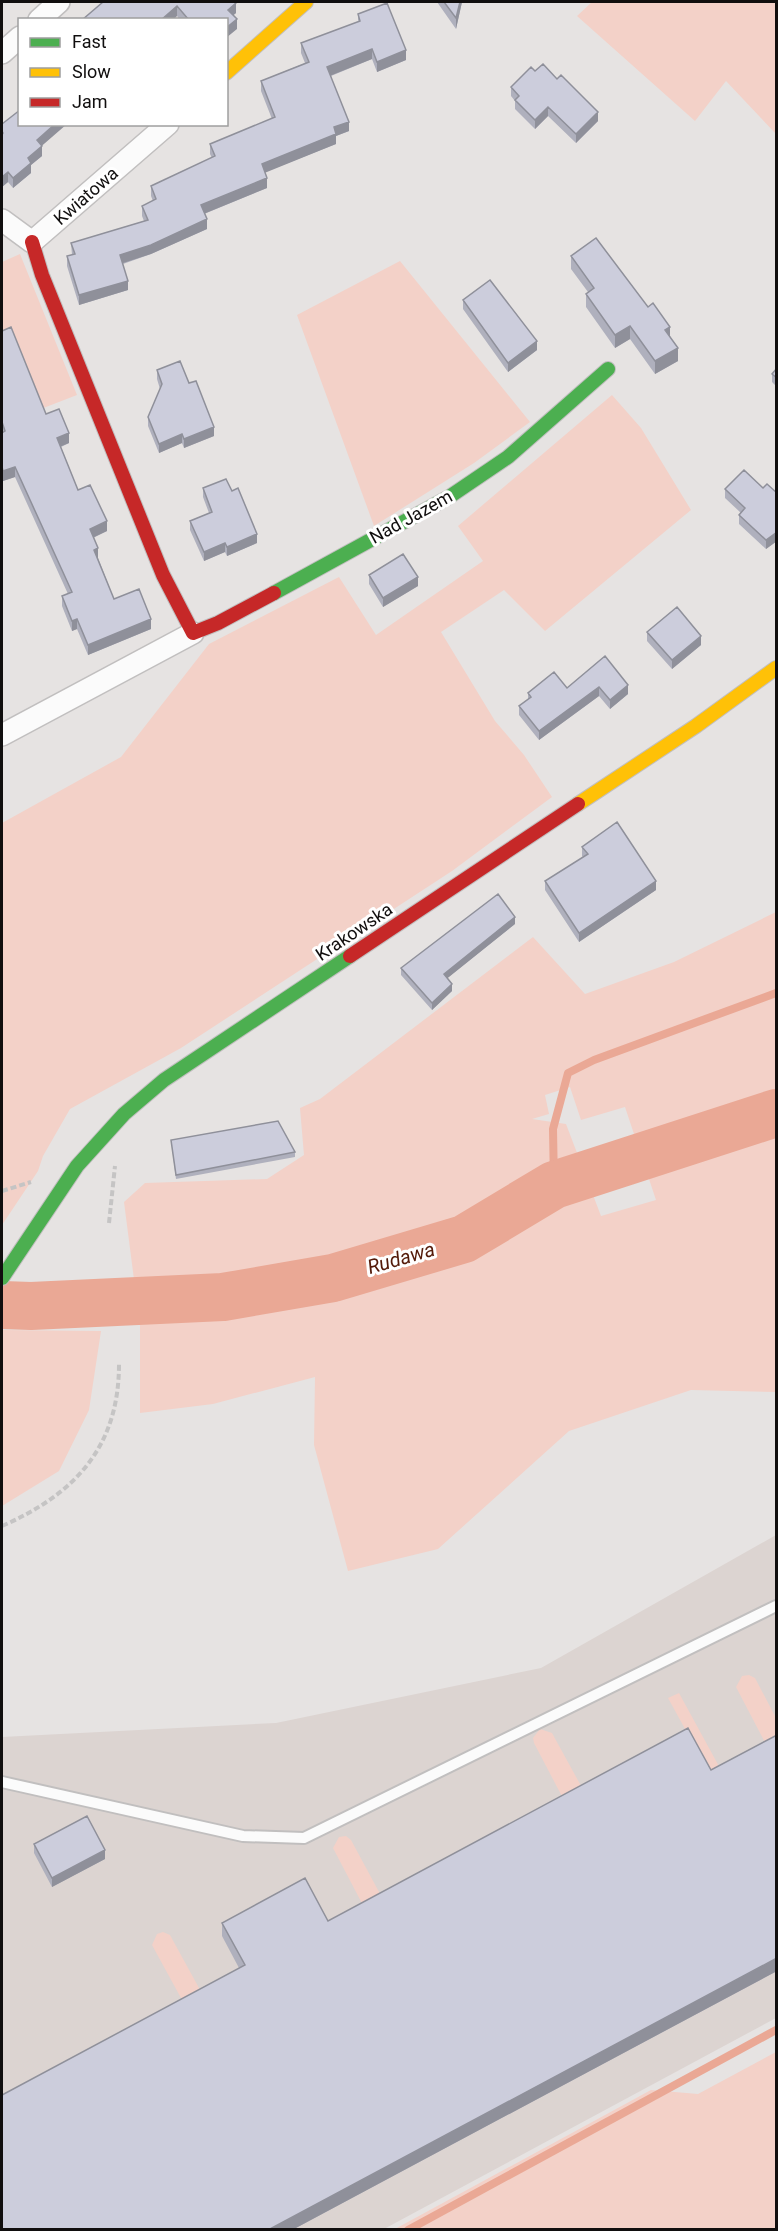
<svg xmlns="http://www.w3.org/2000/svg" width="778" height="2231" viewBox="0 0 778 2231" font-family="Roboto,sans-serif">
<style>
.built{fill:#dcd4d1}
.green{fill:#f3d1c8;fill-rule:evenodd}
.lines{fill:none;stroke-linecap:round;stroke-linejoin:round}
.stream{stroke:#eaa895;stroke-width:8}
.river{stroke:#eaa895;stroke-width:48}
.lane-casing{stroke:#c1bfbf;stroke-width:14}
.street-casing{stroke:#c1bfbf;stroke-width:24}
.fast-casing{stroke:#c1bfbf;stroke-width:16}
.slow-casing{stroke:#c1bfbf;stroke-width:16}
.jam-casing{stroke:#c1bfbf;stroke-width:16}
.path{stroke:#c5c4c4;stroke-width:4;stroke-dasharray:6 3;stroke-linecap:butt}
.lane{stroke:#fbfbfb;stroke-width:10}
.street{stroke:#fbfbfb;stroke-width:21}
.fast{stroke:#4caf50;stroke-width:14}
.slow{stroke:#ffc107;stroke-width:14}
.jam{stroke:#c62828;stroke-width:14}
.wall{fill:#afb0bd}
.shaded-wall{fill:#8f909a}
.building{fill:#cccddc;stroke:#8f909a;stroke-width:1.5}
.labels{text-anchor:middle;stroke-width:6;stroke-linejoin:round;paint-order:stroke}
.street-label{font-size:18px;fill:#100e0e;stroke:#fff}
.water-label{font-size:20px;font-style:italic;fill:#541a09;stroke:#fff}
</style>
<rect width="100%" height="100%" fill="#e6e3e2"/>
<path class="built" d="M776 1535V2018L384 2229 2 2230V1737L276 1723 541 1668Z"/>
<path class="green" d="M592 2H776V134L726 81 695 121 577 16Z
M20 254 77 395 2 424V262Z
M400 261 530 422 474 463 374 526 297 315Z
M612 395 641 428 691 510 545 631 504 590 441 632 495 721 524 755 552 797 452 871 181 1048 70 1109 43 1156 38 1171 2 1225V823L121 757 209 644 339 577 376 635 483 561 458 526Z
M776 912V1392L691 1390 569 1431 438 1549 348 1571 314 1445 315 1377 213 1404 140 1413V1326L124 1202 145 1183 267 1179 304 1155 300 1108 320 1099 533 937 585 994 674 962ZM570 1087 581 1120 625 1107 656 1200 601 1216 566 1124 532 1119 549 1114 545 1095Z
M2 1330 101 1331 89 1410 59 1471 2 1506Z
M749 1675 755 1678 776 1718V1748L770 1752 736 1687 742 1676Z
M679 1693 721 1770 711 1776 668 1698Z
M540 1729 552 1733 586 1795 567 1806 534 1743 533 1738Z
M346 1836 351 1840 385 1903 367 1913 333 1848 339 1837Z
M163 1932 170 1935 205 1999 187 2009 152 1945 157 1934Z
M776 2052V2229H395L651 2090 698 2094Z"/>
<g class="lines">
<path class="stream" d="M554 1185 553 1129 568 1073 594 1060 776 993
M408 2230 776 2030"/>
<path class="river" d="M2 1305 31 1306 223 1297 333 1278 464 1239 554 1185 776 1113"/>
<g class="lane-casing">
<path id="lane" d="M2 1782 243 1836 304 1838 776 1606"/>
</g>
<g class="street-casing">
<path id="street" d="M39 20 59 2
M2 53 20 37
M2 220 32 242 168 124
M2 735 193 633"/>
</g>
<g class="fast-casing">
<path id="fast" d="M274 593 449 497 508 457 608 369
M2 1278 77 1166 124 1114 164 1080 350 956"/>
</g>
<g class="slow-casing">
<path id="slow" d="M226 73 306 2
M578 804 696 726 776 668"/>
</g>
<g class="jam-casing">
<path id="jam" d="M32 242 42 275 163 575 193 633 218 623 274 593
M350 956 578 804"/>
</g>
<path class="path" d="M2 1191 31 1182
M109 1223 115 1166
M2 1526C75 1494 119 1447 119 1364"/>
<use href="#lane" class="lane"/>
<use href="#street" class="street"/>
<use href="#fast" class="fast"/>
<use href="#slow" class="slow"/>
<use href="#jam" class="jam"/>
</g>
<path class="wall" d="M103 2H234L236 13 233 15 237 29 226 20H180L177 16Z
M437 2H462L456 29Z
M358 14 406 60 377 72 372 59 331 76 349 131 336 136V144L265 172 267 188 204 214 207 229 151 254 123 264 128 290 79 305 67 266V256L72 255 71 243 144 221 142 216V206L153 201 151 196V186L212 158 210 154V144L272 119 261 91V81L305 63 301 53V43L358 22Z
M511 87 598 121 576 143 548 116 535 129 515 109V101L511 96Z
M2 124 42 146V156L31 165V173L13 188 8 182 2 187Z
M571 256 670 336 678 361 655 374 630 339 615 348 586 307V294L588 292 571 269Z
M463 300 537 350 508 372 463 309Z
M2 331 46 414 69 443 61 447 78 490 107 531 93 538 98 558 114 599 151 629 88 655 77 629 72 631 62 606V596L68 594 15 477 3 481 2 477Z
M777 368V387L772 382V374Z
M157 370 189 383 214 436 184 448 182 443 159 453 148 426V417L160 389 157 379Z
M203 488 257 543 227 556 225 552 204 561 190 530V521L209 513 203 497Z
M763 488 777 493V541L766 549 739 524V515L741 513 725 498V489Z
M369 575 418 586 383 607 369 584Z
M647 632 701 645 672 669 647 641Z
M605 656 628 694 610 709 599 696 539 740 519 715V706L528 700V693L567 688Z
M582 847 656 890 579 942 545 890V881L583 857 582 856Z
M515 924 447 978 452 991 432 1010 401 975V968Z
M171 1140 295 1152V1157L176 1179Z
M777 1735V1971L294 2229 239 1968 222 1936V1923L328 1921 711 1770Z
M34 1844 105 1859 52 1887 34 1853Z"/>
<path class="shaded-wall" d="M460 2H462L456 29V18Z
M236 3V13L228 20V10Z
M177 6V16L173 20H161Z
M237 19V29L226 38V28Z
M372 49V59L327 77V67Z
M406 50V60L377 72V62Z
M548 107V116L535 129V120Z
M598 112V121L576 143V134Z
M349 122V131L336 136V144L262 174V164L334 127Z
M55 124H67L37 150V140Z
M42 146V156L31 165V173L13 188V178L28 158Z
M8 172V182L2 187V177Z
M267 178V188L201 215V205Z
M207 219V229L151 254 120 264V255Z
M128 281V290L79 305V295Z
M630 326V339L615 348V335Z
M670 327V340L665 330Z
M537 341V350L508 372V363Z
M678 348V361L655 374V361Z
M214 427V436L184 448V439Z
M69 433V443L57 448V438Z
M182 434V443L159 453V444Z
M15 467V477L3 481V471Z
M107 521V531L90 539V529Z
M777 532V541L766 549V540Z
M257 534V543L227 556V547Z
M225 543V552L204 561V552Z
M98 548V558L94 560V550Z
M418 577V586L383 607V598Z
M77 619V629L72 631V621Z
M151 619V629L88 655V645Z
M701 636V645L672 669V660Z
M628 685V694L610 709V700Z
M599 687V696L539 740V731Z
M656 881V890L579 942V933Z
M515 917V924L444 981V974Z
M452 984V991L432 1010V1003Z
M105 1850V1859L52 1887V1878Z
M777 1958V1971L294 2229H270Z"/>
<path class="building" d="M103 2H234L236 3 228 10 237 19 226 28V20H189L177 6 161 20H82Z
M444 2H460L456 18Z
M387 3 406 50 377 62 372 49 327 67 349 122 334 127 336 134 262 164 267 178 201 205 207 219 151 245 120 255 128 281 79 295 67 256 75 254 71 243 148 220 142 206 156 199 151 186 215 156 210 144 275 117 261 81 309 62 301 43 360 21 358 14Z
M543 64 557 79 561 75 598 112 576 134 548 107 535 120 515 100 519 96 511 87 531 67 535 71Z
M20 110V124H55L37 140 42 146 28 158 31 163 13 178 8 172 2 177V135L3 133 2 131V124Z
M596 238 648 307 653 303 670 327 665 330 678 348 655 361 630 326 615 335 586 294 594 288 571 256Z
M490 280 537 341 508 363 463 300Z
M11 327 46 414 59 409 69 433 57 438 78 490 90 485 107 521 90 529 98 548 94 550 114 599 139 589 151 619 88 645 77 619 72 621 62 596 72 592 15 467 3 471 2 467V433L5 431 2 422V331Z
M180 361 189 383 196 381 214 427 184 439 182 434 159 444 148 417 162 384 157 370Z
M777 368V378L772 374Z
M744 470 763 488 767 484 777 493V532L766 540 739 515 745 508 725 489Z
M226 479 232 491 238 488 257 534 227 547 225 543 204 552 190 521 212 512 203 488Z
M403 554 418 577 383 598 369 575Z
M677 607 701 636 672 660 647 632Z
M605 656 628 685 610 700 599 687 539 731 519 706 531 697 528 693 554 672 567 688Z
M617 822 656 881 579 933 545 881 588 854 582 847Z
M498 894 515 917 444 974 452 984 432 1003 401 968Z
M278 1121 295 1152 176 1175 171 1140Z
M688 1728 711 1770 777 1735V1958L270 2229H2V2095L245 1965 222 1923 305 1878 328 1921Z
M87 1816 105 1850 52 1878 34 1844Z"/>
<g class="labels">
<g class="street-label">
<text transform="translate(86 196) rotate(-41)" y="6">Kwiatowa</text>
<text transform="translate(411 517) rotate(-29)" y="6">Nad Jazem</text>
<text transform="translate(354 932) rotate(-34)" y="6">Krakowska</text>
</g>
<g class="water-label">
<text transform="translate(401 1258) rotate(-16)" y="7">Rudawa</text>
</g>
</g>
<rect width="778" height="2231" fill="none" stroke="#100e0e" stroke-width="6"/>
<rect x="18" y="18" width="210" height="108" fill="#ffffff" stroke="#9f9f9f" stroke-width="1.5"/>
<rect x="30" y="38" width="30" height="9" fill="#4caf50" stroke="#9f9f9f" stroke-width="1.5"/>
<text x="72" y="48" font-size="18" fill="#100e0e">Fast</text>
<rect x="30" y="68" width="30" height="9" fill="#ffc107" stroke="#9f9f9f" stroke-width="1.5"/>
<text x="72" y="78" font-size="18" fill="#100e0e">Slow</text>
<rect x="30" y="98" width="30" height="9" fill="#c62828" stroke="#9f9f9f" stroke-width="1.5"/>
<text x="72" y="108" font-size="18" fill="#100e0e">Jam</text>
</svg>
